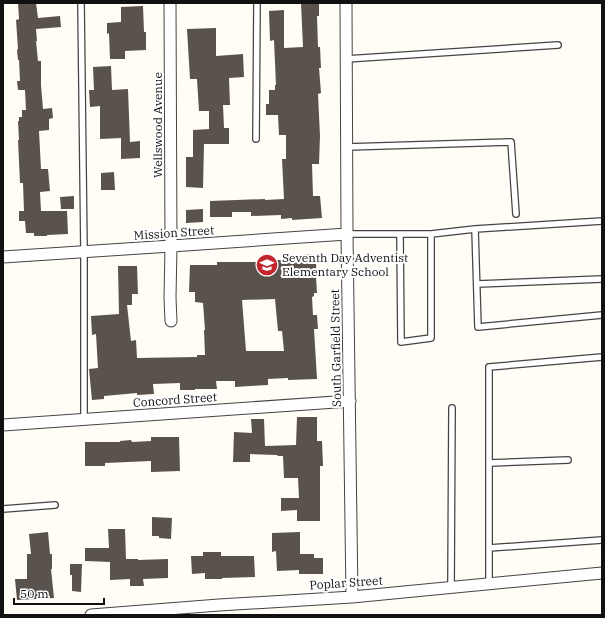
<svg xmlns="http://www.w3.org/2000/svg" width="605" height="618" viewBox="0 0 605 618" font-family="'IBM Plex Serif',serif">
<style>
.building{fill:#5a524d;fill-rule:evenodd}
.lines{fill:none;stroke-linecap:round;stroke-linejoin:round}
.service-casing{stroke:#444;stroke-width:8}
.minor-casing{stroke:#444;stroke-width:13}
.service{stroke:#fff;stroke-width:5.5}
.minor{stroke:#fff;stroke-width:11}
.labels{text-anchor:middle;stroke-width:4;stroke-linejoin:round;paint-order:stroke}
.street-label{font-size:12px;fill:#111;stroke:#fff}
.poi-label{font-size:12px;fill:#111;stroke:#fff;text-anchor:start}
</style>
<rect width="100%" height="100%" fill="#fffdf5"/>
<path class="building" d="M18 3H36L38 18 60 16 61 27 36 29 37 41H36L38 61H41V85L43 109 52 108 53 118 49 119V130L39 131 41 169H48L50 191 40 192 41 211H67L68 234 47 235V236H34V233H26L25 221H19V211H24L23 183H20L18 140H19L18 121H19V117H22V110H26L25 90H18L17 81H20L19 60H18L17 50 18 49 16 20 19 19Z
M301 3H319V16H317L318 47H320L321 68H319L321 93 318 94 320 136 319 164H312L313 196H320L322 218 292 220V218L281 219V215L251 216V212H232V217H210V201L265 199V200L284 199 282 159H286V135H279L278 115H266V104H269V90H275V85H276L274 40 270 41 269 11 284 10V48L303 47Z
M143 6 144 32H146V50L125 51V59H110L109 33 107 34V23L121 22V7Z
M216 28V56L243 54 244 77 229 78 230 105H223L224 128H229V144H204L203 188 186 187V157H193V130L209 129V111H199L197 79H190L187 29Z
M111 66 112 90 128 89 130 142 140 141V158L121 159V138L100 139V106L90 107 89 90H94L93 67Z
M114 172 115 190H101V173Z
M74 196V209H61L60 197Z
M203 209V222L186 223V210Z
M313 254 314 264H316L317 276 316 277 317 293H314V296L312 297 313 315H317L318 329H314L317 379 288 380V378L268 379V385L250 386 235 387V381H216L217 389H195V390H180V383L153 384 154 394 137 395V393L104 396V399L92 400 89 369 98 368 96 334 92 335 91 316 119 314 118 266H137L138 294H132V305H127L131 341 136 340 137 358 197 357V355H205L204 330H205L203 303 195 302V292H189L190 265H217V262H260V260H285L284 256ZM275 299 278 331H282L284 351H246L242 300Z
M297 417H317V441H322L323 466H320V521H297V510L281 511V498H299L298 478H284L283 456H278L277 455 250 454V462H233L234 432 252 433 251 419H264L265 446 296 445Z
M151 437H179L180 471 151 472V461L105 463V466H85V442H120V441L131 440 132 442 151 441Z
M152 517 172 518 171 539 159 538V536H152Z
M108 529H125L126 559H138V560L168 559V578L143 579 144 586H130V579L110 580V562L85 561V548H109Z
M48 532 50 554H52V569H51L54 598 17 600 15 579H27V554H31L29 534Z
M300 532V554H314V558H323V574H299V570L277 571 276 551 272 552V533Z
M203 552H221V556H254L255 577 222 578V579H205V573L192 574 191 556H203Z
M70 564H82L81 592 72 591V575H70Z"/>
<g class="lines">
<g class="service-casing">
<path id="service" d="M81 3 84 252V420
M346 59 558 45
M256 139 257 3
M347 147 511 142 516 214
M475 229 478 327 602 315
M347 234H431L475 229 602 221
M400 234 401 342 431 338V234
M477 284 602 279
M489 463 568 460
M3 509 55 505
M489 548 602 540
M489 584V367L602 357
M451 588 452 408"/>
</g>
<g class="minor-casing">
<path id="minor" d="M170 3 171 246 170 298 171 321
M346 3 347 234 352 597
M3 257 171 246 347 234
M3 425 350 401
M91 615 219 605 352 597 602 573"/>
</g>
<use href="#service" class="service"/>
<use href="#minor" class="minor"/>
</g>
<defs>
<g id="school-disc" transform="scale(1.15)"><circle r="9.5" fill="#c4262e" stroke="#fff"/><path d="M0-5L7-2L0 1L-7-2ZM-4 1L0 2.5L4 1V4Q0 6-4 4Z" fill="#fff"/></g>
</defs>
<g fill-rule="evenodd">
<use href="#school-disc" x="267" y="265"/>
</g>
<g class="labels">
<g class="street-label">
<text transform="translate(158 125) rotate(-90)" y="4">Wellswood Avenue</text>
<text transform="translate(174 233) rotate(-4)" y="4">Mission Street</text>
<text transform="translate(336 348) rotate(-91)" y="4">South Garfield Street</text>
<text transform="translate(175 400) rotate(-4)" y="4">Concord Street</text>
<text transform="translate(346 583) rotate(-4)" y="4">Poplar Street</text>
</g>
<g class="poi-label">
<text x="282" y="262">Seventh Day Adventist<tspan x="282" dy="14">Elementary School</tspan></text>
</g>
</g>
<rect width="605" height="618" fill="none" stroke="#111111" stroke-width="8"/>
<path d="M14 598v6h90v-6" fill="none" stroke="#111111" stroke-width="2"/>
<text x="20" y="598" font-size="12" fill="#111111" stroke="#ffffff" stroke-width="3" paint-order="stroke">50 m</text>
</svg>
